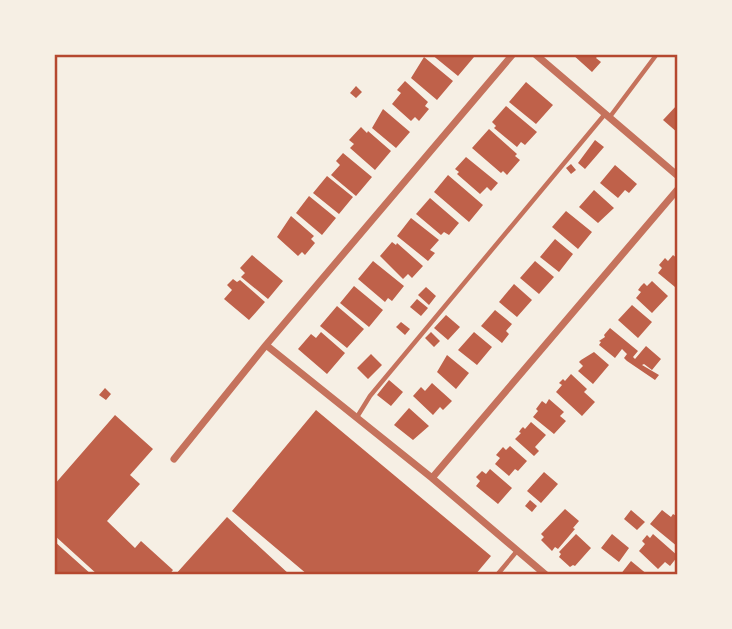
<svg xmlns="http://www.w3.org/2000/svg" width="732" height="629" viewBox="0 0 732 629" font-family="Helvetica,sans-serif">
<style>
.building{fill:#bf614a}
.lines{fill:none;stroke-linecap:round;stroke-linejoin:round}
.service{stroke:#c5725c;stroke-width:4.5}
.minor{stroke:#c5725c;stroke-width:7}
.neatline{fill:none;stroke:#b5482f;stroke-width:2.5}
</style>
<rect width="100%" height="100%" fill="#f6efe4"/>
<path class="building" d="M431 54H471L474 57 458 76Z
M572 54H599L596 58 601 62 592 72Z
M424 57 453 81 437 100 411 78Z
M405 81 428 102 425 106 429 109 419 121 415 117 411 121 392 104 401 93 397 90Z
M526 82 553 105 536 124 509 102Z
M356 86 362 92 356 98 350 93Z
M678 104V133L663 120Z
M506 106 537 132 525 145 521 142 517 147 494 128 496 126 492 122Z
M383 109 410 132 396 148 372 128Z
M361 127 367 133 368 131 391 151 375 170 350 148 354 144 349 140Z
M489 129 517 154 515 156 520 160 507 175 503 171 501 173 472 148Z
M595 140 604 147 585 169 578 163Z
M343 153 372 177 356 196 331 175 340 165 336 161Z
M466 157 498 183 491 191 487 187 480 194 457 174 459 172 455 169Z
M571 164 576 170 571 174 566 168Z
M615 165 637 184 629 193 625 190 618 198 600 183Z
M448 175 483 205 469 222 434 192Z
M327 176 353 197 339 214 313 193Z
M594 190 614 208 598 223 579 207Z
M309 196 336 218 322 235 296 213Z
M430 198 459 223 449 235 444 232 441 235 416 214Z
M566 211 592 232 578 249 552 227Z
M291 216 314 236 311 239 315 243 305 255 302 252 298 256 277 237Z
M411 218 439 240 430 250 435 253 428 261 397 236Z
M555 239 573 254 559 272 540 257Z
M392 242 396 245 397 243 423 266 412 278 408 274 403 279 380 256Z
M252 255 283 281 268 299 241 277 245 273 240 268Z
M673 255 678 259V284L675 287 658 273 662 268 659 265 665 258 668 261Z
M373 261 404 286 392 301 388 298 385 302 358 279Z
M535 261 554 277 539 294 520 278Z
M233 279 237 282 240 280 265 302 249 320 224 299 232 290 227 285Z
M652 281 668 296 652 313 636 298 641 292 638 290 641 286 644 283 647 286Z
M514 284 532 300 517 317 499 302Z
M354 286 383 310 369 327 340 303Z
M426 287 436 296 429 305 418 295Z
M417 299 428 308 421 316 410 307Z
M632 305 652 322 638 338 618 320Z
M337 306 364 329 347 348 320 326Z
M495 310 512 324 506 331 509 334 502 343 481 326Z
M446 315 460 327 448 340 434 328Z
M401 322 410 329 405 335 396 327Z
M610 328 638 351 633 357 635 359 646 346 661 359 652 370 644 364 642 365 659 375 655 380 627 361 624 358 627 354 622 349 615 358 599 345 601 342 599 341 605 337 604 335Z
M321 332 345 353 327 374 298 349 311 334 316 338Z
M431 332 440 341 434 347 425 338Z
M474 332 492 347 477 365 458 350Z
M594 352 609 365 593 384 578 371 583 366 579 362 581 360Z
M371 354 382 365 368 379 357 368Z
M447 355 469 373 456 389 437 372Z
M571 374 587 389 584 392 595 402 582 416 556 392 562 385 559 383 563 379 565 381Z
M389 380 403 392 391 406 377 395Z
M432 383 452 401 443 410 440 407 433 415 413 396 421 387 425 391Z
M105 388 111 394 106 400 99 395Z
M549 399 564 412 560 416 566 421 554 434 533 417 538 411 536 409 542 401 546 404Z
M409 408 429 426 413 440 394 425Z
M316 410 491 556 475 575H308L232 511Z
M115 415 153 449 130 475 140 484 107 521 135 548 141 541 173 570 169 575H98L54 535V485Z
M531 422 546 435 535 447 539 451 534 456 515 439 521 433 519 432 521 429 523 427 525 429Z
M510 446 527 461 518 471 515 469 509 476 495 464 500 458 496 455 503 447 506 450Z
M490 469 512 488 498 504 476 486 480 481 476 477 482 471 486 474Z
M544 472 558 484 541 503 527 491Z
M530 500 537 506 532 512 525 506Z
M565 509 579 521 573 528 575 529 558 549 555 547 552 551 541 540 544 537 541 534Z
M631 510 645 522 637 530 624 519Z
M662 510 671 517 673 514 678 517V547L650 524Z
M227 517 290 575H175Z
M576 534 591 548 575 566 573 565 570 567 559 557 561 554 559 552Z
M612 534 629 548 619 562 601 548Z
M653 534 678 556 670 566 665 562 658 569 639 551 645 544 642 541 647 535 650 538Z
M54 541 92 575H54Z
M631 561 648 575H620Z"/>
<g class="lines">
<path class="service" d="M609 118 657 54
M357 417 370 396 605 114
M497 575 517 551"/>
<path class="minor" d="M535 54 678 176
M266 345 432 478 546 575
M174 459 266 345 513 54
M432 478 678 189"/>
</g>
<rect width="732" height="629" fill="none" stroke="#f6efe4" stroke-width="112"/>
<rect x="56" y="56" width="620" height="517" class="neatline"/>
</svg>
